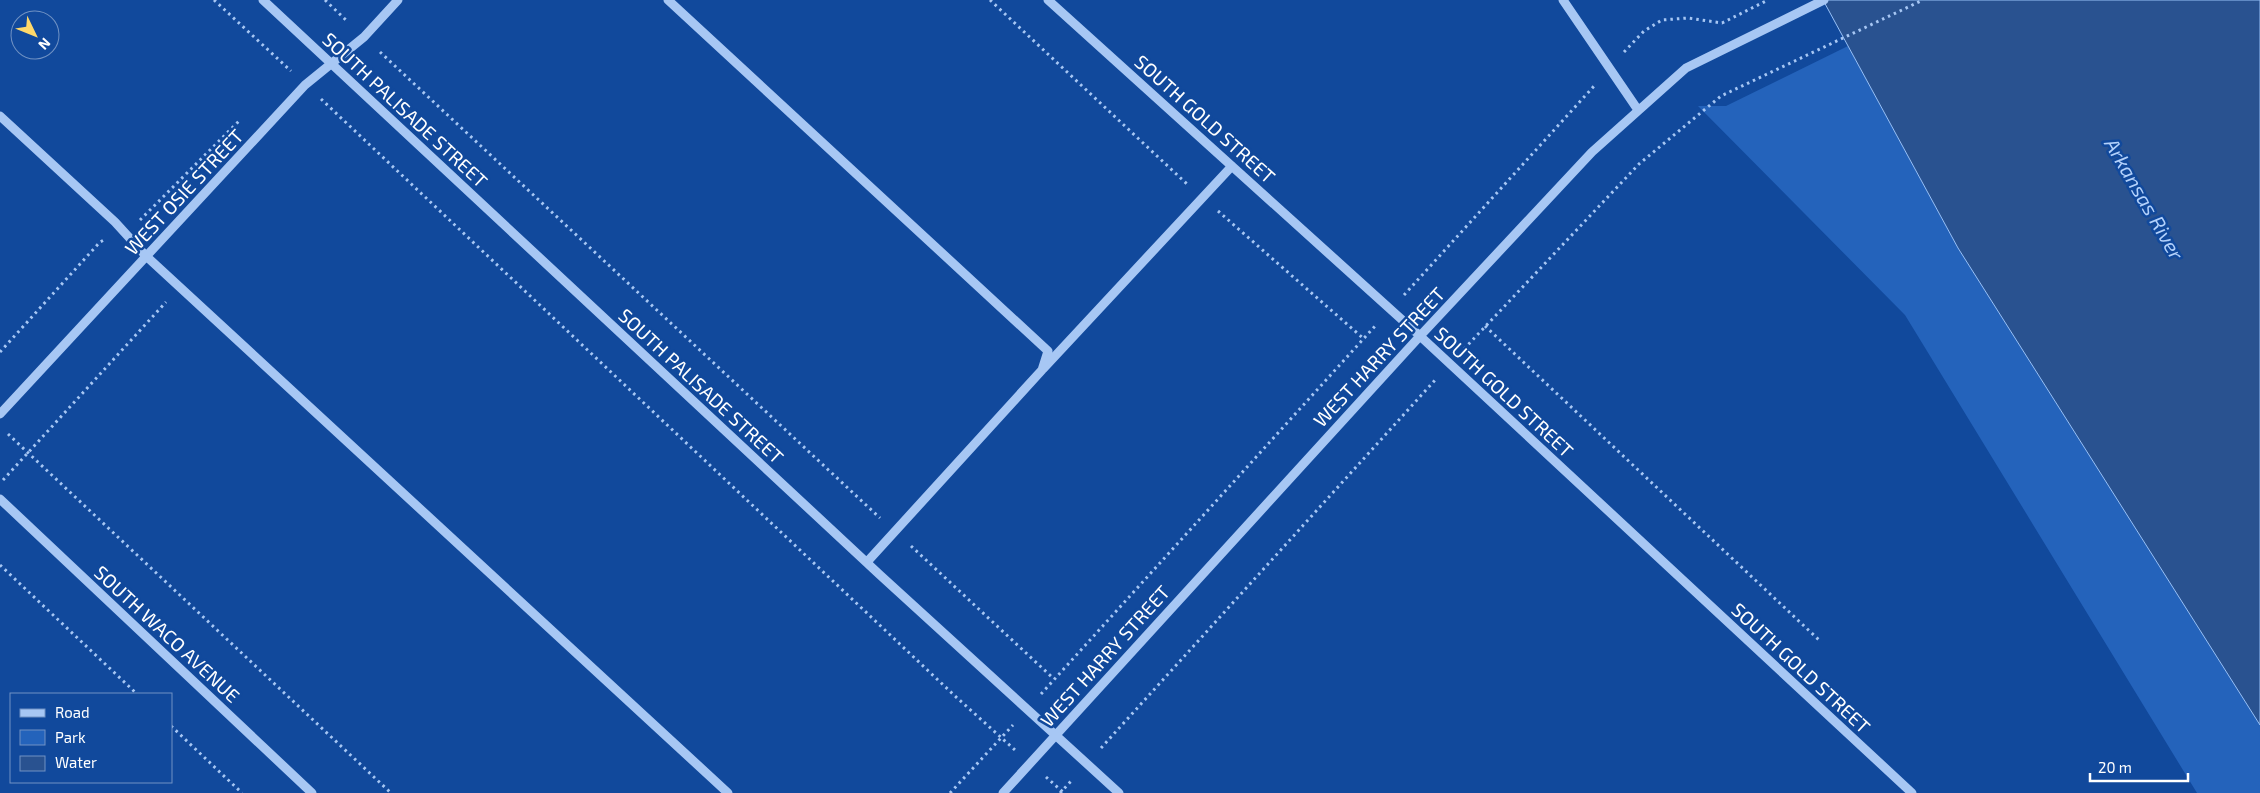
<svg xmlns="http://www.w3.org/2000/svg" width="2260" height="793" viewBox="0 0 2260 793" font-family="'Exo 2',sans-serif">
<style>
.green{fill:#2463bb}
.water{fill:#295290;stroke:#98c1f7}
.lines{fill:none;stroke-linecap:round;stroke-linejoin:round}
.path{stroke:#a7c7f4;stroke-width:3;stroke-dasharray:2.5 4;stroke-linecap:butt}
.minor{stroke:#a7c7f4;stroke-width:9}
.labels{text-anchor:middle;stroke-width:5;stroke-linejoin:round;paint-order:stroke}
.street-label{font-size:19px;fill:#fff;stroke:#11499c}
.water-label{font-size:20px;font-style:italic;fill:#b3d1fb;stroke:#11499c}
</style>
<rect width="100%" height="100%" fill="#11499c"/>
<path class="green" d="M1848 46 1958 248 2260 725V793H2197L1905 315 1698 106H1726Z"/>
<path class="water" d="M1823 0H2260V725L1958 248Z"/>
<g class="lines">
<path class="path" d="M214 0 291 71
M325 0 348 22
M990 0 1187 184
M380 52 880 518
M1624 52 1644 31 1662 20 1688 18 1722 23 1768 0
M321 99 955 696 1015 750
M1218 211 1364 339
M140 220 240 120
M1404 295 1595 85
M1485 326 1819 640
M1464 349 1639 164 1721 96 1923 0
M0 352 100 242 104 240
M8 434 391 793
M3 480 166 302
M911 546 1054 679
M0 565 137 694
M1041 694 1376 325
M171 726 242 793
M1101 748 1436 379
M1046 777 1064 793
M950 793 1013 725
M1060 793 1073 779"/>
<path class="minor" d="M263 0 880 575 1119 793
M668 0 1048 351 1042 370 867 562
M1048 0 1420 336 1912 793
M1563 0 1638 110
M0 116 115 222 146 256 728 793
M1043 369 1232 166
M0 414 305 85 364 37 398 0
M0 499 312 793
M1003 793 1420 336 1592 152 1686 68 1824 0"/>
</g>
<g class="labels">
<g class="street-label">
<text transform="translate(405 110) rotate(43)" y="7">SOUTH PALISADE STREET</text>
<text transform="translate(1205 119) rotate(42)" y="7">SOUTH GOLD STREET</text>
<text transform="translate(184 192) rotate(-47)" y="7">WEST OSIE STREET</text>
<text transform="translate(1379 357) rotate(-47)" y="7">WEST HARRY STREET</text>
<text transform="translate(701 386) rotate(43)" y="7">SOUTH PALISADE STREET</text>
<text transform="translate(1504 392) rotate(43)" y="7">SOUTH GOLD STREET</text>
<text transform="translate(167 634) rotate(43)" y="7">SOUTH WACO AVENUE</text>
<text transform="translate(1105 656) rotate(-48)" y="7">WEST HARRY STREET</text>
<text transform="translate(1801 668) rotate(43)" y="7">SOUTH GOLD STREET</text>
</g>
<g class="water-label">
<text transform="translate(2144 199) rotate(60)" y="7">Arkansas River</text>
</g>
</g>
<rect x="10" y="693" width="162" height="90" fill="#11499c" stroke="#7092c4"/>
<rect x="20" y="709" width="25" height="8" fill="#a7c7f4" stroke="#7092c4"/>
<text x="55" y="718" font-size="15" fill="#ffffff">Road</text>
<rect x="20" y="730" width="25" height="15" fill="#2463bb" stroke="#7092c4"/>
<text x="55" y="743" font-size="15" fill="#ffffff">Park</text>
<rect x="20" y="756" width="25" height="15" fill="#295290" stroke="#7092c4"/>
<text x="55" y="768" font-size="15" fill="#ffffff">Water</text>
<g transform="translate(35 35) rotate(133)"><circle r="24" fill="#11499c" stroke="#7092c4"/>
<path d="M0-4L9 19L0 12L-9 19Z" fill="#ffd96a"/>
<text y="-8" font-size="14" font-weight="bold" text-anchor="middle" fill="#ffffff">N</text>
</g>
<path d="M2090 773v8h98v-8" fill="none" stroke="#ffffff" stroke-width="2.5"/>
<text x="2098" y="773" font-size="15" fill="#ffffff" stroke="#11499c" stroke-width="4" paint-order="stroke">20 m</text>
</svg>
